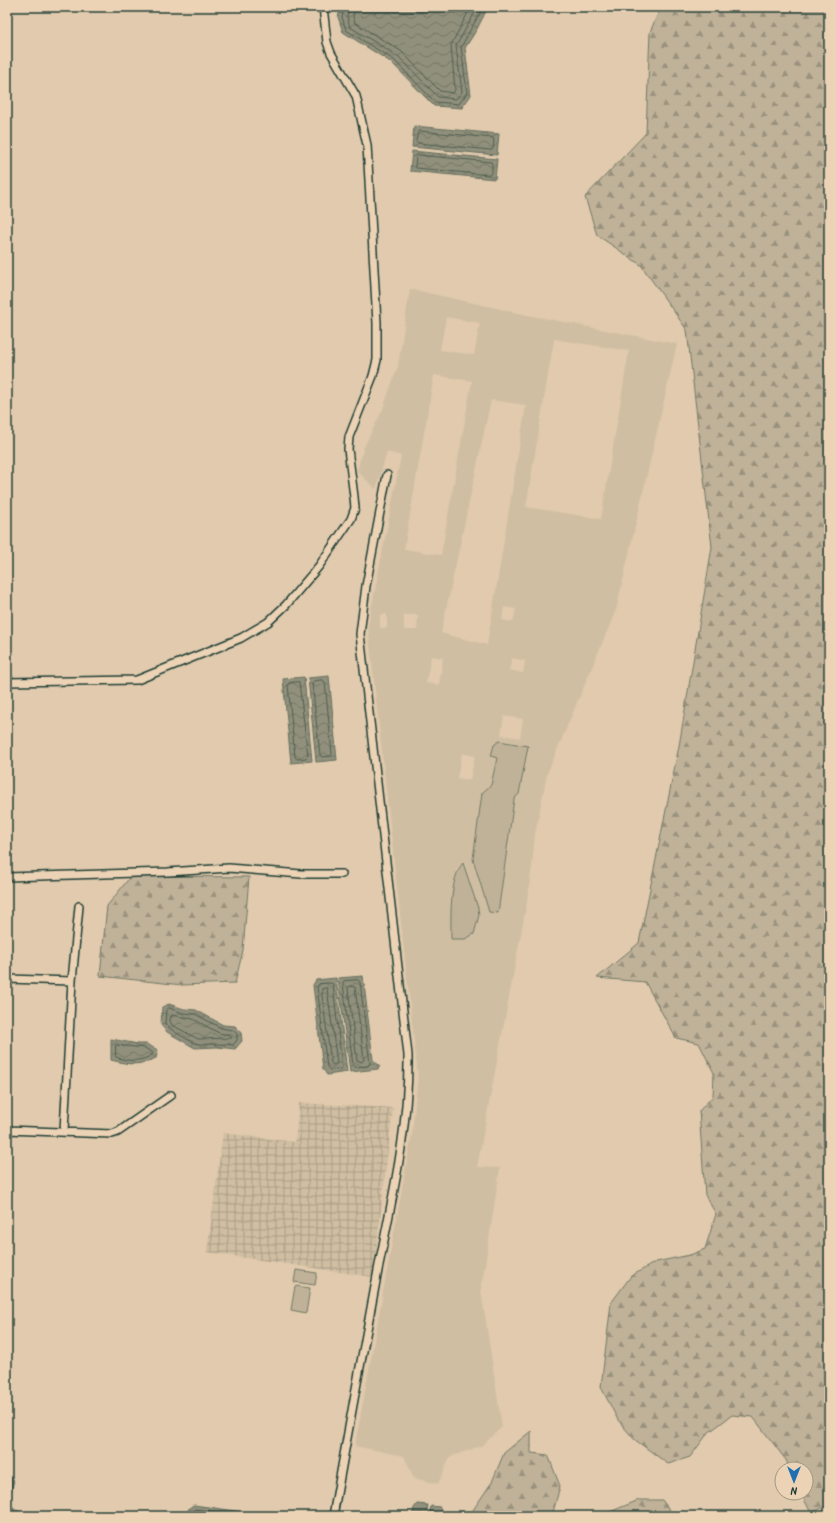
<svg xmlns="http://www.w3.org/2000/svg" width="836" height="1523" viewBox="0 0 836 1523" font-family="Kalam,sans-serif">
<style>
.built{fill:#d0bea2;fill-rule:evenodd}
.industrial{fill:url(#industrial-grid)}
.grass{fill:#c0b299;stroke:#707866}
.forest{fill:url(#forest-firs);stroke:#707866}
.water{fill:url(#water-waves);stroke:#636f5f}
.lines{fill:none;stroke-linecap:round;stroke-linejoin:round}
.shore{stroke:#4d5e50;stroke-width:1}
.street-casing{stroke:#1f3d34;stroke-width:10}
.street{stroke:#edd3b5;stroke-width:7}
</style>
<defs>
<pattern id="industrial-grid" width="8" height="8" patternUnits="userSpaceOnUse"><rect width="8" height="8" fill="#d0bea2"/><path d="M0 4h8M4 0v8" fill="none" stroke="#a89c85"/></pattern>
<pattern id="forest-firs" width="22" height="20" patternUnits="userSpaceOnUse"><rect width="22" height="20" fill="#c0b299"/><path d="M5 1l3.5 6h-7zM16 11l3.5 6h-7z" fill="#9b927e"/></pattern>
<pattern id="water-waves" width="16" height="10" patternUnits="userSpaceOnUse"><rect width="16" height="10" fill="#91907b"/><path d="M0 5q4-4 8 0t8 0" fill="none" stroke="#767766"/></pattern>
</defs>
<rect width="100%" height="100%" fill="#e1caad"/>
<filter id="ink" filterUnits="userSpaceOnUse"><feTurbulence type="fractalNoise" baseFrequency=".025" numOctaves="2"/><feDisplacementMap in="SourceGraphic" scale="8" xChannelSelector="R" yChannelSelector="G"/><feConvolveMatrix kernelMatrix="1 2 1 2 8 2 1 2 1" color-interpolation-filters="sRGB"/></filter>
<g filter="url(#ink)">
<path class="built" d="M410 289 527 315 677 344 616 610 547 774 535 834 532 866 526 907 477 1167 500 1168 481 1290 502 1427 483 1445 450 1457 438 1484 414 1478 404 1456 355 1446 412 1134 418 1076 368 626 401 456 387 452 376 489 357 471 364 447 383 409 398 366ZM446 317 480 323 474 355 440 350ZM554 339 629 351 601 519 526 507ZM434 375 472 381 441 555 404 549ZM491 400 526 405 487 645 441 633ZM504 607 516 609 513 622 502 620ZM387 614V628H380V615ZM404 615H418L417 630H404ZM431 656 443 658 439 685 426 683ZM512 658 525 661 523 673 509 670ZM504 716 523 719 520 738 501 735ZM462 753 475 756 470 780 457 778ZM497 757 519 794 514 799 498 913 482 793 491 785ZM463 863 479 915 451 939V914L454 887 457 869Z"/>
<path class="industrial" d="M299 1103 393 1108 373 1277 207 1252 223 1133 295 1142Z"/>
<path class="grass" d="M499 741 528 746 519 794 514 799 498 913 489 912 473 859 482 793 491 785 497 758 491 756 494 745Z
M463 863 478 908 479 915 474 934 465 939H451C451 918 449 879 463 863Z
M296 1270 317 1273 315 1285 294 1282Z
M295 1286 310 1288 306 1313 291 1310Z"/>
<path class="forest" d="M661 7H829V1505L811 1513 801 1493H806V1469H790L786 1460 753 1417 732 1415 708 1433 690 1457 668 1464 634 1439 618 1420 601 1387 611 1303 631 1276 656 1262 690 1255 705 1249 716 1214 705 1195 699 1111 713 1096 714 1073 699 1043 676 1038 645 982 597 978 639 943 679 746 712 547 687 330 641 265 597 235 585 197 646 133 650 32Z
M131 876 249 877 243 950 235 983 182 985 100 976 107 906Z
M531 1431V1453L548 1455 560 1486 552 1516H469L492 1482 504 1453Z
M639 1500H662L674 1516H600Z"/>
<path class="water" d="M341 7H488L477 29 465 48 471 95 462 108 434 106 392 63 343 32 338 17Z
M414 126 499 134 497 155 412 147Z
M412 151 497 159 495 179 410 171Z
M329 676 337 760 316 762 308 678Z
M304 677 312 761 291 763 283 679Z
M363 976 373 1060 380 1066 378 1069 350 1072 338 978Z
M336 978 347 1072 327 1075 323 1069 313 985 316 980Z
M169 1004 184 1009 196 1010 223 1025 235 1026 241 1033 242 1041 235 1049 217 1047 195 1048 167 1032 161 1025 162 1007Z
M111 1039 138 1044H146L158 1050 156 1058C139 1066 130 1065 111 1060Z
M7 1475 14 1481 7 1503 26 1516H7Z
M417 1504 428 1505 426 1516H412L414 1508Z
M194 1505 264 1515 265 1516H187L189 1508Z
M431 1506 440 1507 442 1512 441 1516H429Z"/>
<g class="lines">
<path class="shore" d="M344 7 342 17 346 30 394 60 435 102 459 104 467 93 461 47 483 7
M349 7 347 17 350 27 398 56 438 97 456 99 462 92 456 46 478 7
M355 7 353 17 355 23 401 51 440 91 453 93 455 90 451 45 471 7
M419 131 493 138 494 140 493 149 491 150 418 143 416 141Z
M418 155 491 162 492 164V173L489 175 416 168 415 166 416 157Z
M323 680 325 682 332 754 331 756 322 757 320 755 312 683 314 681Z
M299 682 308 756 306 758 297 759 295 757 288 685 289 683Z
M358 980 360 982 370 1064 368 1066 355 1067 353 1066 343 983 344 981Z
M330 983 333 984 342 1067 341 1069 330 1070 327 1067 317 987 319 984Z
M350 986 355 987 364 1059 362 1062 357 1060 348 988Z
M327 988 337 1063 333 1065 331 1063 322 995V989Z
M169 1008 183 1013 195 1014 221 1028 233 1030 237 1034V1040L233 1045C221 1043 209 1045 198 1044 192 1043 169 1029 165 1024L166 1010Z
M172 1015 193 1019 219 1033 230 1035 232 1038 198 1039 172 1025 170 1021Z
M116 1045 145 1048 152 1052 153 1054C143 1062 127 1062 116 1057Z
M192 1516 193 1511 195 1509 243 1516"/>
<g class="street-casing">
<path id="street" d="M7 682 137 680 241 638 268 622 286 605 319 566 351 519 355 508 354 497 348 449 349 437 373 376 377 360V323L367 145 356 96 331 53 327 42 323 7
M7 877 168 872 229 868 301 874H342
M7 979 72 981
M7 1130 112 1134 118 1132 171 1095
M64 1131 72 981 79 906
M333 1516C348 1432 363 1349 379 1265 393 1195 409 1126 408 1055L360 634 366 586 387 475"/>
</g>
<use href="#street" class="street"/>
</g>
</g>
<rect width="836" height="1523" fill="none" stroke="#edd3b5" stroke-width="24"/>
<rect x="12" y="12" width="812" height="1499" fill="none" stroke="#1f3d34" stroke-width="1.5" filter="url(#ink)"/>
<g transform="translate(794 1481) rotate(180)"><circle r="19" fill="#edd3b5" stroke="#9b9781"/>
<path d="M0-3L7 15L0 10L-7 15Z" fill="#1f6fb2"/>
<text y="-6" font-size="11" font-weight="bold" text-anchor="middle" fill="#1f3d34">N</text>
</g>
</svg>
